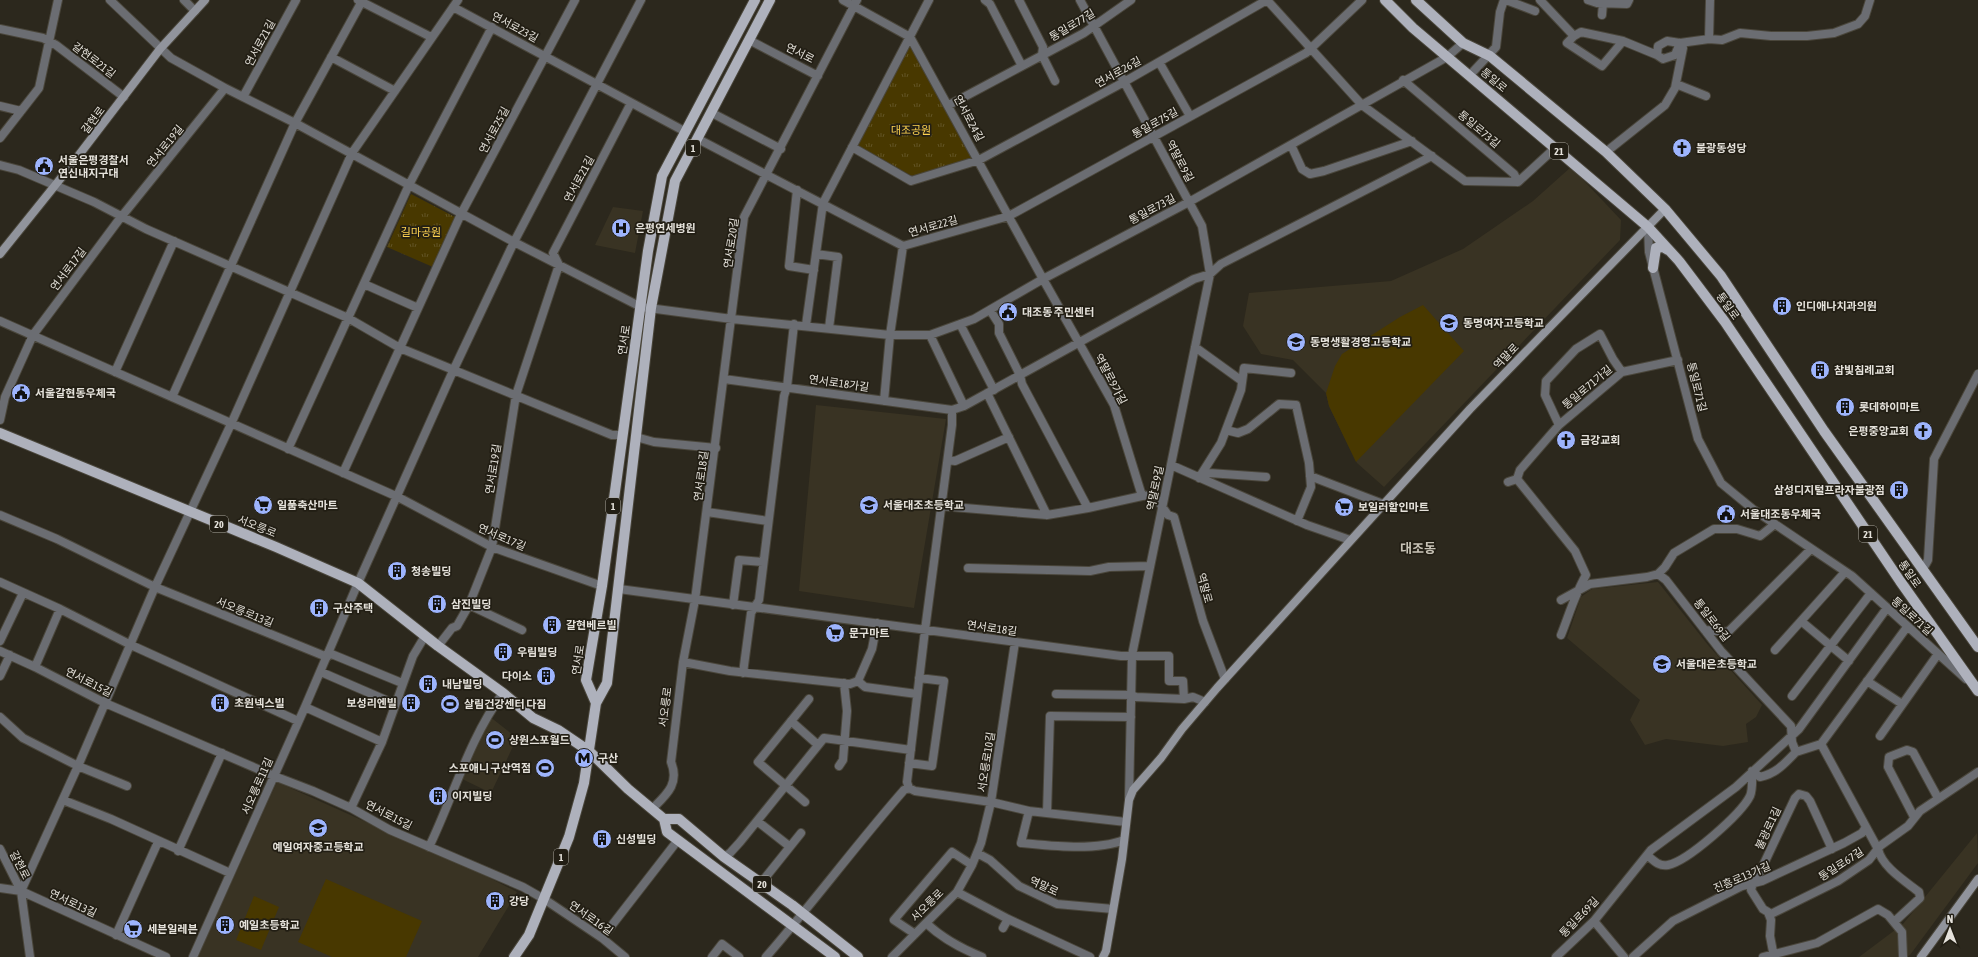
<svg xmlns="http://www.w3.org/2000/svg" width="1978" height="957" viewBox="0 0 1978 957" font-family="'Asap Condensed','Noto Sans KR',sans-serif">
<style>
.built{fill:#393323}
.park{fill:url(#park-tufts)}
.pitch{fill:#483800}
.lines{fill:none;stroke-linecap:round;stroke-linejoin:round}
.street-casing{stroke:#4a463b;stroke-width:10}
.secondary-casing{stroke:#4a463b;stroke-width:10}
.primary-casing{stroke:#4a463b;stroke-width:12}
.street{stroke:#6b6d72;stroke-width:8}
.secondary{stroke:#91949c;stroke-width:8}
.primary{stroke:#aeb1bc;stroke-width:10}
.labels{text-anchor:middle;stroke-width:3.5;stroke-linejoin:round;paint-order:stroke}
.shield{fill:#221e14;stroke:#aaa79f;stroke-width:1}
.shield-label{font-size:10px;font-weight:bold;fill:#e5e2db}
.street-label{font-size:11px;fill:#e5e2db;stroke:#221e14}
.park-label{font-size:11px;fill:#fed350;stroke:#221e14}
.poi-label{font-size:11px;font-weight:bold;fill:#e5e2db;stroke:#221e14;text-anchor:start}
.quarter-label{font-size:13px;font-weight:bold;fill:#c7c2b5;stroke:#221e14}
</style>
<defs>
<pattern id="park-tufts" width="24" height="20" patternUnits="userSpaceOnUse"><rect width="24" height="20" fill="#483800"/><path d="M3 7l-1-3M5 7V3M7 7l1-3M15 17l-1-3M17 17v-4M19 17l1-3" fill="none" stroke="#625425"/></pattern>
</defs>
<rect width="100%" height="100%" fill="#2c281d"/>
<path class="built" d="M1571 167 1621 220 1620 240 1384 487 1357 463 1329 406 1326 393 1293 360 1261 354 1243 326 1249 293 1391 281 1463 249 1533 201Z
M613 207 643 211 635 253 595 245Z
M816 405 946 419 914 608 799 591Z
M1658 582 1708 645 1762 705 1756 717 1746 724 1748 742 1723 746 1666 739 1645 745 1630 720 1640 700 1567 638 1581 597 1592 589Z
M489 716 517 738 491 793 460 778Z
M277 782 486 876 517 892 478 957H198Z
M1977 833 1978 863 1910 955 1907 957H1859L1903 924Z"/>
<path class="park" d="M910 46 972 159 912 176 857 145Z
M411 194 455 217 433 267 387 247Z"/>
<path class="pitch" d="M1423 305 1464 351 1356 462 1329 406 1326 393 1335 366 1342 354 1400 317Z
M326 879 422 921 406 957H332L298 942Z
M254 896 279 907 261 950 236 940Z"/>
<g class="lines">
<g class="street-casing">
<path id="street" d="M110 0 171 58 225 88 295 123 514 242 641 307 732 319 890 335H930L974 319 1043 279 1189 202 1447 57 1463 43
M184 0 195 11
M358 0 431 37
M843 0 910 37 1043 279 1114 405 1142 496 1154 495 1168 515 1174 517 1203 621 1225 679
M985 0 990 4 1022 66
M1019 0 1043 47 1042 55 1055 81
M1080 0 1202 226 1210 274 1132 655 1129 798
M1267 0 1362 105 1465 181 1518 182 1555 148
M1506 0 1535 11
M1540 0 1574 36
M1588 0 1597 3 1627 4 1629 0
M453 7 686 132
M1602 15 1603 3
M0 29 43 38 56 45 124 97
M1709 39 1710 0
M749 40 818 76
M1623 41 1581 32 1574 36 1567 43 1602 66 1623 41 1657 55
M1680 43 1675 55 1663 59 1657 55 1658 46 1667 41 1680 43 1709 39 1722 40 1740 33 1771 36H1807L1834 33 1858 24 1865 16 1870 0
M331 57 395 91
M1159 62 1190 116
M1470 75 1496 47 1500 12 1504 0
M1403 80 1514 174 1518 182
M1676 84 1706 96
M243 97 296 0
M949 105 1084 33 1131 0
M0 106 21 111
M712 113 781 149
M0 138 39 88 58 0
M698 139 903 246 1009 216 1306 53 1362 0
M1291 145 1302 169 1310 174 1324 171 1412 141
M852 147 911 181 979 160 1124 82 1267 0
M1606 152 1665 105 1675 88 1683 48 1680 44
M0 165 19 170 94 202 146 229 348 318 400 348 612 435H622
M797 190 789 266 814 270
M1648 227 1649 252 1698 439 1721 483 1754 510 1852 576 1966 679
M816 254 838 257 829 328
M364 284 418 308
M990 310 999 324V333L1020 375 1022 384 1088 508
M0 321 398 497 492 547 602 586
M960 324 994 390
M806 325 823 203 929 0
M930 335 964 406
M1195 347 1242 381
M115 372 174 241
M724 379 952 410 964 406 1194 279 1210 274 1221 264 1432 156
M987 393 1047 515
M172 397 295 123 362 1
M884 401 890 335 903 246
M952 410V425L925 630 907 782 909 788 915 791 991 802 1029 811 1126 822
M0 420 5 397 33 335 118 221 225 88
M1559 425 1545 395 1546 381 1576 349 1600 334 1613 359 1622 372
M1226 430 1238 433 1248 429 1279 404 1296 405 1309 463 1311 487 1297 521
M636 437 654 442 716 448
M288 449 409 185 492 27
M948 460 955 461 1009 437
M1171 465 1307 525 1350 540
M343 473 461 214 575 0
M1310 476 1383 504
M1266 477 1209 473 1199 478 1221 443 1241 390 1244 368 1291 373
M1517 479 1520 470 1559 425 1622 372 1678 360
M1508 482 1517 479 1575 551 1586 575C1575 594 1569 615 1561 635
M941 506 1047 515 1088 508 1142 496
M707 512 768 521
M0 515 57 539 155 587 327 657
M968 568 1090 571 1109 567 1150 566
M1923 569 1928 560 1934 459 1978 374
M0 582 60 609 131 645 298 721
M619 589 1121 656H1169V681H1183L1184 699
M1561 600 1590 584 1647 577 1658 574 1665 567 1674 553 1714 529H1737L1760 536 1775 524
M469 605 522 630
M733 605 739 560 763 562
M1801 621 1849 661
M1705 630 1728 632 1811 549
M0 641 23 593
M438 646 452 628 457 626 469 605 492 547 516 395 559 265 553 253 631 103
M1775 650 1845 572
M0 651 35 667 105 703 274 776 313 791 351 808 390 830 523 887 544 899 602 938 625 957
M329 653 402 683
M683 662 730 671 850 684 858 681 872 649 877 623
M35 667 60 609
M321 672 395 704
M743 673 751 613 759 600 784 396 787 387 794 324
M0 676 10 655
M858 681 865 687 917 694
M1867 681 1902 704
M1056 694 1132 695 1136 697 1184 699 1193 697 1205 702
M1792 696 1871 593
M305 707 382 742
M0 717 23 738 78 766 127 786
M791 721 818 745
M1880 736 1938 654
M1821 744 1878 849C1882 867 1905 881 1919 892L1920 898 1894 922
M1821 744 1907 627
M1796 752 1821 744
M909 763 932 766 944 681 919 678
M839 766 843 760 847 711 844 683
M63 800 111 819 230 873
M805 802 758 762 809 699
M351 808 382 742 413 656 425 636
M652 809C666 795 680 784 671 762L683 662 695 600 744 217 857 0
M1029 811 1021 843C1050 846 1097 851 1124 840
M1047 813 1050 716 1131 717
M1914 817 1888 767 1889 757 1907 750 1913 752 1938 798
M757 821 789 846
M429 847C454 795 469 739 503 693
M0 849 21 891 30 957
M178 851 222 753
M977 853 990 860 1019 886 1057 904 1113 909
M1647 855C1653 860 1659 867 1668 865 1688 861 1741 814 1750 796 1753 789 1752 778 1752 771L1760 777C1777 773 1784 764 1796 752L1792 742 1791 726 1721 651 1666 580 1658 574
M724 857 730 853 740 842 824 738 911 750
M761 883 801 833
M0 888 21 891 166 957
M21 891 78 766 155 587 231 424 352 153 458 0
M957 892 1008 919
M1769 915 1838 881 1869 860 1880 846 1908 826 1920 811 1978 772
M1594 921 1624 957
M926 923C942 938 962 949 982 957
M1003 928 1008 919 1090 957
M915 934 894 920 952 852 972 865
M116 935 158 842
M602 938 678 840
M193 957 305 707 358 583 453 371 514 242 641 0
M712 957 722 944 739 957
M766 957C813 903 856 845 904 790L909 788
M892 957 957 892 972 865 981 843 991 802 1015 642
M1556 957 1594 921 1651 850 1736 787 1799 729 1887 608
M1633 957 1673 921 1742 886 1762 881 1844 843 1862 833 1866 827
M1763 957 1817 943 1878 909 1888 915 1902 932 1903 957
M1774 957 1770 936 1771 920 1768 912 1763 909 1751 890 1753 883 1760 872 1795 798 1799 794 1806 796 1810 801 1832 849"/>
</g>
<g class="secondary-casing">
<path id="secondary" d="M0 254 69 168 160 49 205 0
M1103 957 1106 951 1122 859 1129 800 1133 790 1161 758 1182 729 1217 688 1470 409 1665 209
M1921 957 1978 879"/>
</g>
<g class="primary-casing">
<path id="primary" d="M1385 0 1413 28 1648 227 1679 261 1725 322 1900 581 1978 691
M1416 0 1463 43 1490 56 1606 152 1665 209 1721 276 1824 431 1978 647
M1653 268 1656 248 1663 247 1668 250
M0 433 276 547 358 583 438 646 503 693 533 718 558 730 589 751 628 789 664 819 667 832 835 957
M596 703 586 680 602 586 648 251 662 176 755 0
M664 819H679L724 857 792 905 858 957
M514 957 529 935 569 837 584 783 596 703 607 683 651 308 675 181 770 0"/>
</g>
<use href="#street" class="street"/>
<use href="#secondary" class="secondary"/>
<use href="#primary" class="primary"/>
</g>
<defs>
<g id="church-disc" transform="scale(1)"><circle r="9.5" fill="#9db4fd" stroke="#221e14"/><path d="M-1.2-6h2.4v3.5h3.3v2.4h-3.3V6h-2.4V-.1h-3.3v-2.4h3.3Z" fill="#111"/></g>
<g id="civic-disc" transform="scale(1)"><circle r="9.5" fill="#9db4fd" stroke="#221e14"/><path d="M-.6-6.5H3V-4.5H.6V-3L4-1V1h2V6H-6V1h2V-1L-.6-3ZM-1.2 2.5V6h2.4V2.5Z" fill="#111"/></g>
<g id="hospital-disc" transform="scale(1)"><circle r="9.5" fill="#9db4fd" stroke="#221e14"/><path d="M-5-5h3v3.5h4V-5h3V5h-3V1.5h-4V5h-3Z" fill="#111"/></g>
<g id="building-disc" transform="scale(1)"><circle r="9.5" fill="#9db4fd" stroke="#221e14"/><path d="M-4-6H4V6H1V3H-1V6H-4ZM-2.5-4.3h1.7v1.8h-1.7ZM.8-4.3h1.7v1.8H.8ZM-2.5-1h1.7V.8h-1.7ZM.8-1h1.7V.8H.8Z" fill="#111"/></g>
<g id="school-disc" transform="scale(1)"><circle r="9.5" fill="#9db4fd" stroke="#221e14"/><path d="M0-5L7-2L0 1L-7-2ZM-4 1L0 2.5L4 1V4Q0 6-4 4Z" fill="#111"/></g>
<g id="supermarket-disc" transform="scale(1)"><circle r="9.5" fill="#9db4fd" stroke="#221e14"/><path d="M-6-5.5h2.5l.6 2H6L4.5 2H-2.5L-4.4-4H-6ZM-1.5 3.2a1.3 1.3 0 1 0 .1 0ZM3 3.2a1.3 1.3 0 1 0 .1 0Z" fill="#111"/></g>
<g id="stadium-disc" transform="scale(1)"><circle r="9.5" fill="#9db4fd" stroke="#221e14"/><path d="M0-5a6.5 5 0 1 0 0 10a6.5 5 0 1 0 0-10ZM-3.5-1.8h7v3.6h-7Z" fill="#111"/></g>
<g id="metro-disc" transform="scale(1)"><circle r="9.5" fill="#9db4fd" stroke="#221e14"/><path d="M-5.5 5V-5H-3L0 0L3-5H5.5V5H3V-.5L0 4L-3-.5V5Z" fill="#111"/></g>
</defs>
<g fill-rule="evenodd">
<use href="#church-disc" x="1682" y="148"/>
<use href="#civic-disc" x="44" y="166"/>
<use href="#hospital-disc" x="621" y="228"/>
<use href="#building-disc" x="1782" y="306"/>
<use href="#civic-disc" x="1008" y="312"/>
<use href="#school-disc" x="1449" y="323"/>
<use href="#school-disc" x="1296" y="342"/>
<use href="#building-disc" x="1820" y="370"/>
<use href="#civic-disc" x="21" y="393"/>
<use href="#building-disc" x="1845" y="407"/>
<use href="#church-disc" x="1923" y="431"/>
<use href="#church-disc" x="1566" y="440"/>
<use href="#building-disc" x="1899" y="490"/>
<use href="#supermarket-disc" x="263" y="505"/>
<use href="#school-disc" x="869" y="505"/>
<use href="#supermarket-disc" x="1344" y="507"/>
<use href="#civic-disc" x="1726" y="514"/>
<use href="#building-disc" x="397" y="571"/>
<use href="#building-disc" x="437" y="604"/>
<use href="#building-disc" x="319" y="608"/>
<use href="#building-disc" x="552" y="625"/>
<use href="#supermarket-disc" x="835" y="633"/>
<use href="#building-disc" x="503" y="652"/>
<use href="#school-disc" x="1662" y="664"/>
<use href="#building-disc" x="546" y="676"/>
<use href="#building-disc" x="428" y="684"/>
<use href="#building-disc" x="220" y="703"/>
<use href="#building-disc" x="411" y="703"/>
<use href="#stadium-disc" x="450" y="704"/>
<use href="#stadium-disc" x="495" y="740"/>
<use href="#metro-disc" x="584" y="758"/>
<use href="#stadium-disc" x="545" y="768"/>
<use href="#building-disc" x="438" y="796"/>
<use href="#school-disc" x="318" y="828"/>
<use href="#building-disc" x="602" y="839"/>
<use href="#building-disc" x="495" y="901"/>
<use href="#building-disc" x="225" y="925"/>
<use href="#supermarket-disc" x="133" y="929"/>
</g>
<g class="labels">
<g class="shield">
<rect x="686" y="140" width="14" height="16" rx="3"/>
<rect x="1550" y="143" width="18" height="16" rx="3"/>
<rect x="606" y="498" width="14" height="16" rx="3"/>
<rect x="210" y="516" width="18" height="16" rx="3"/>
<rect x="1859" y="526" width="18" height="16" rx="3"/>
<rect x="554" y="849" width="14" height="16" rx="3"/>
<rect x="753" y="876" width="18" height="16" rx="3"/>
</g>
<g class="shield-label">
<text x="693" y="152">1</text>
<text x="1559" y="155">21</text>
<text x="613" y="510">1</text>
<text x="219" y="528">20</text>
<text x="1868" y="538">21</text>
<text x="561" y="861">1</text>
<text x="762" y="888">20</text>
</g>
<g class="street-label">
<text transform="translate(1072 25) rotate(-31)" y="4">통일로77길</text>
<text transform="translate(515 27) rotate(28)" y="4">연서로23길</text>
<text transform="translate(260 43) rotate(-62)" y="4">연서로21길</text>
<text transform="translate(800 53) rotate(27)" y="4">연서로</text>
<text transform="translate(94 60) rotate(37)" y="4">갈현로21길</text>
<text transform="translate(1118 72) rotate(-29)" y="4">연서로26길</text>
<text transform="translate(1494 80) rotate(40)" y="4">통일로</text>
<text transform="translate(969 118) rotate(62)" y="4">연서로24길</text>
<text transform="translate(93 120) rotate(-53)" y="4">갈현로</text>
<text transform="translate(1155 123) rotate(-29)" y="4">통일로75길</text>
<text transform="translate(1479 129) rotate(40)" y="4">통일로73길</text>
<text transform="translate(494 130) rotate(-62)" y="4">연서로25길</text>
<text transform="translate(165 146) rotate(-51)" y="4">연서로19길</text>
<text transform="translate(1180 161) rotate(62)" y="4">역말로9길</text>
<text transform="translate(579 179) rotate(-62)" y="4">연서로21길</text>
<text transform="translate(1152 209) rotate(-28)" y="4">통일로73길</text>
<text transform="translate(933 226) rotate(-16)" y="4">연서로22길</text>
<text transform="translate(731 243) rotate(-82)" y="4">연서로20길</text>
<text transform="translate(68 269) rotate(-53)" y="4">연서로17길</text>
<text transform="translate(1728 306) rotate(54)" y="4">통일로</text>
<text transform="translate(624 340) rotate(-82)" y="4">연서로</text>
<text transform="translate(1506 356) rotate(-46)" y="4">역말로</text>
<text transform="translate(1111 379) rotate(62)" y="4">역말로9가길</text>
<text transform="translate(839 383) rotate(8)" y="4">연서로18가길</text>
<text transform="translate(1587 387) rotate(-40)" y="4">통일로71가길</text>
<text transform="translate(1697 387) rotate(76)" y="4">통일로71길</text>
<text transform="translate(493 469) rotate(-81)" y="4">연서로19길</text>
<text transform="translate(701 476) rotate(-83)" y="4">연서로18길</text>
<text transform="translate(1155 488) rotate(-78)" y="4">역말로9길</text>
<text transform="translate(257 526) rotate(22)" y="4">서오릉로</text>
<text transform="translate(502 537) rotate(23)" y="4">연서로17길</text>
<text transform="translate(1910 574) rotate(55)" y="4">통일로</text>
<text transform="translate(1205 588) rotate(75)" y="4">역말로</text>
<text transform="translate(245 612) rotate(22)" y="4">서오릉로13길</text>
<text transform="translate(1912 616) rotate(42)" y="4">통일로71길</text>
<text transform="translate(1712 620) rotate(52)" y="4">통일로69길</text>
<text transform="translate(992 628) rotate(8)" y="4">연서로18길</text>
<text transform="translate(578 660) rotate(-82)" y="4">연서로</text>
<text transform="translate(89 682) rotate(27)" y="4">연서로15길</text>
<text transform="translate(665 707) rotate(-83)" y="4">서오릉로</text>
<text transform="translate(986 762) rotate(-81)" y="4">서오릉로10길</text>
<text transform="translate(257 786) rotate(-66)" y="4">서오릉로11길</text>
<text transform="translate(389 815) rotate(27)" y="4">연서로15길</text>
<text transform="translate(1768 828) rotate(-65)" y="4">불광로1길</text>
<text transform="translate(1841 864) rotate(-33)" y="4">통일로67길</text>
<text transform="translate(20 865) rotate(63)" y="4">갈현로</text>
<text transform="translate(1742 877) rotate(-23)" y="4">진흥로13가길</text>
<text transform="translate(1044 886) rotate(25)" y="4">역말로</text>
<text transform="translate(73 903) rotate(25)" y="4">연서로13길</text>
<text transform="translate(927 905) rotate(-45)" y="4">서오릉로</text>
<text transform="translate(1579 917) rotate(-46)" y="4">통일로69길</text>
<text transform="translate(591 918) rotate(35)" y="4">연서로16길</text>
</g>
<g class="park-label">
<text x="911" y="134">대조공원</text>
<text x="421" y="236">길마공원</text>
</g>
<g class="poi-label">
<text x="1696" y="152">불광동성당</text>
<text x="58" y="164">서울은평경찰서<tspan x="58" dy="13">연신내지구대</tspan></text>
<text x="635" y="232">은평연세병원</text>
<text x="1796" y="310">인디애나치과의원</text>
<text x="1022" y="316">대조동 주민센터</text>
<text x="1463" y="327">동명여자고등학교</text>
<text x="1310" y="346">동명생활경영고등학교</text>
<text x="1834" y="374">참빛침례교회</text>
<text x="35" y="397">서울갈현동우체국</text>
<text x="1859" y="411">롯데하이마트</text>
<text x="1909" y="435" text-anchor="end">은평중앙교회</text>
<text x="1580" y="444">금강교회</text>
<text x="1885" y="494" text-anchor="end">삼성디지털프라자불광점</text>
<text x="277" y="509">일품축산마트</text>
<text x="883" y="509">서울대조초등학교</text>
<text x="1358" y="511">보일러할인마트</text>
<text x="1740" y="518">서울대조동우체국</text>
<text x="411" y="575">청송빌딩</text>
<text x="451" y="608">삼진빌딩</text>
<text x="333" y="612">구산주택</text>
<text x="566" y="629">갈현베르빌</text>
<text x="849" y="637">문구마트</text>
<text x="517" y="656">우림빌딩</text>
<text x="1676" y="668">서울대은초등학교</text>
<text x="532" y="680" text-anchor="end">다이소</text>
<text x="442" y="688">내남빌딩</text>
<text x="234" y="707">초원넥스빌</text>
<text x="397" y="707" text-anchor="end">보성리엔빌</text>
<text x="464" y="708">살림건강센터 다짐</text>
<text x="509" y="744">상원스포월드</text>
<text x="598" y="762">구산</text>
<text x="531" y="772" text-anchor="end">스포애니 구산역점</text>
<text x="452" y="800">이지빌딩</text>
<text x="616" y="843">신성빌딩</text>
<text x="318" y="851" text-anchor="middle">예일여자중고등학교</text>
<text x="509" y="905">강당</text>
<text x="239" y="929">예일초등학교</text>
<text x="147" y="933">세븐일레븐</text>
</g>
<g class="quarter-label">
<text x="1418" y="553">대조동</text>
</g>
</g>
<g transform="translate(1950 929)" stroke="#221e14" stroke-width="3" paint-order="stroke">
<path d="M0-3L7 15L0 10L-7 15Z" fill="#e5e2db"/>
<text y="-6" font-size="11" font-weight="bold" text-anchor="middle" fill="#e5e2db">N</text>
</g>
</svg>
